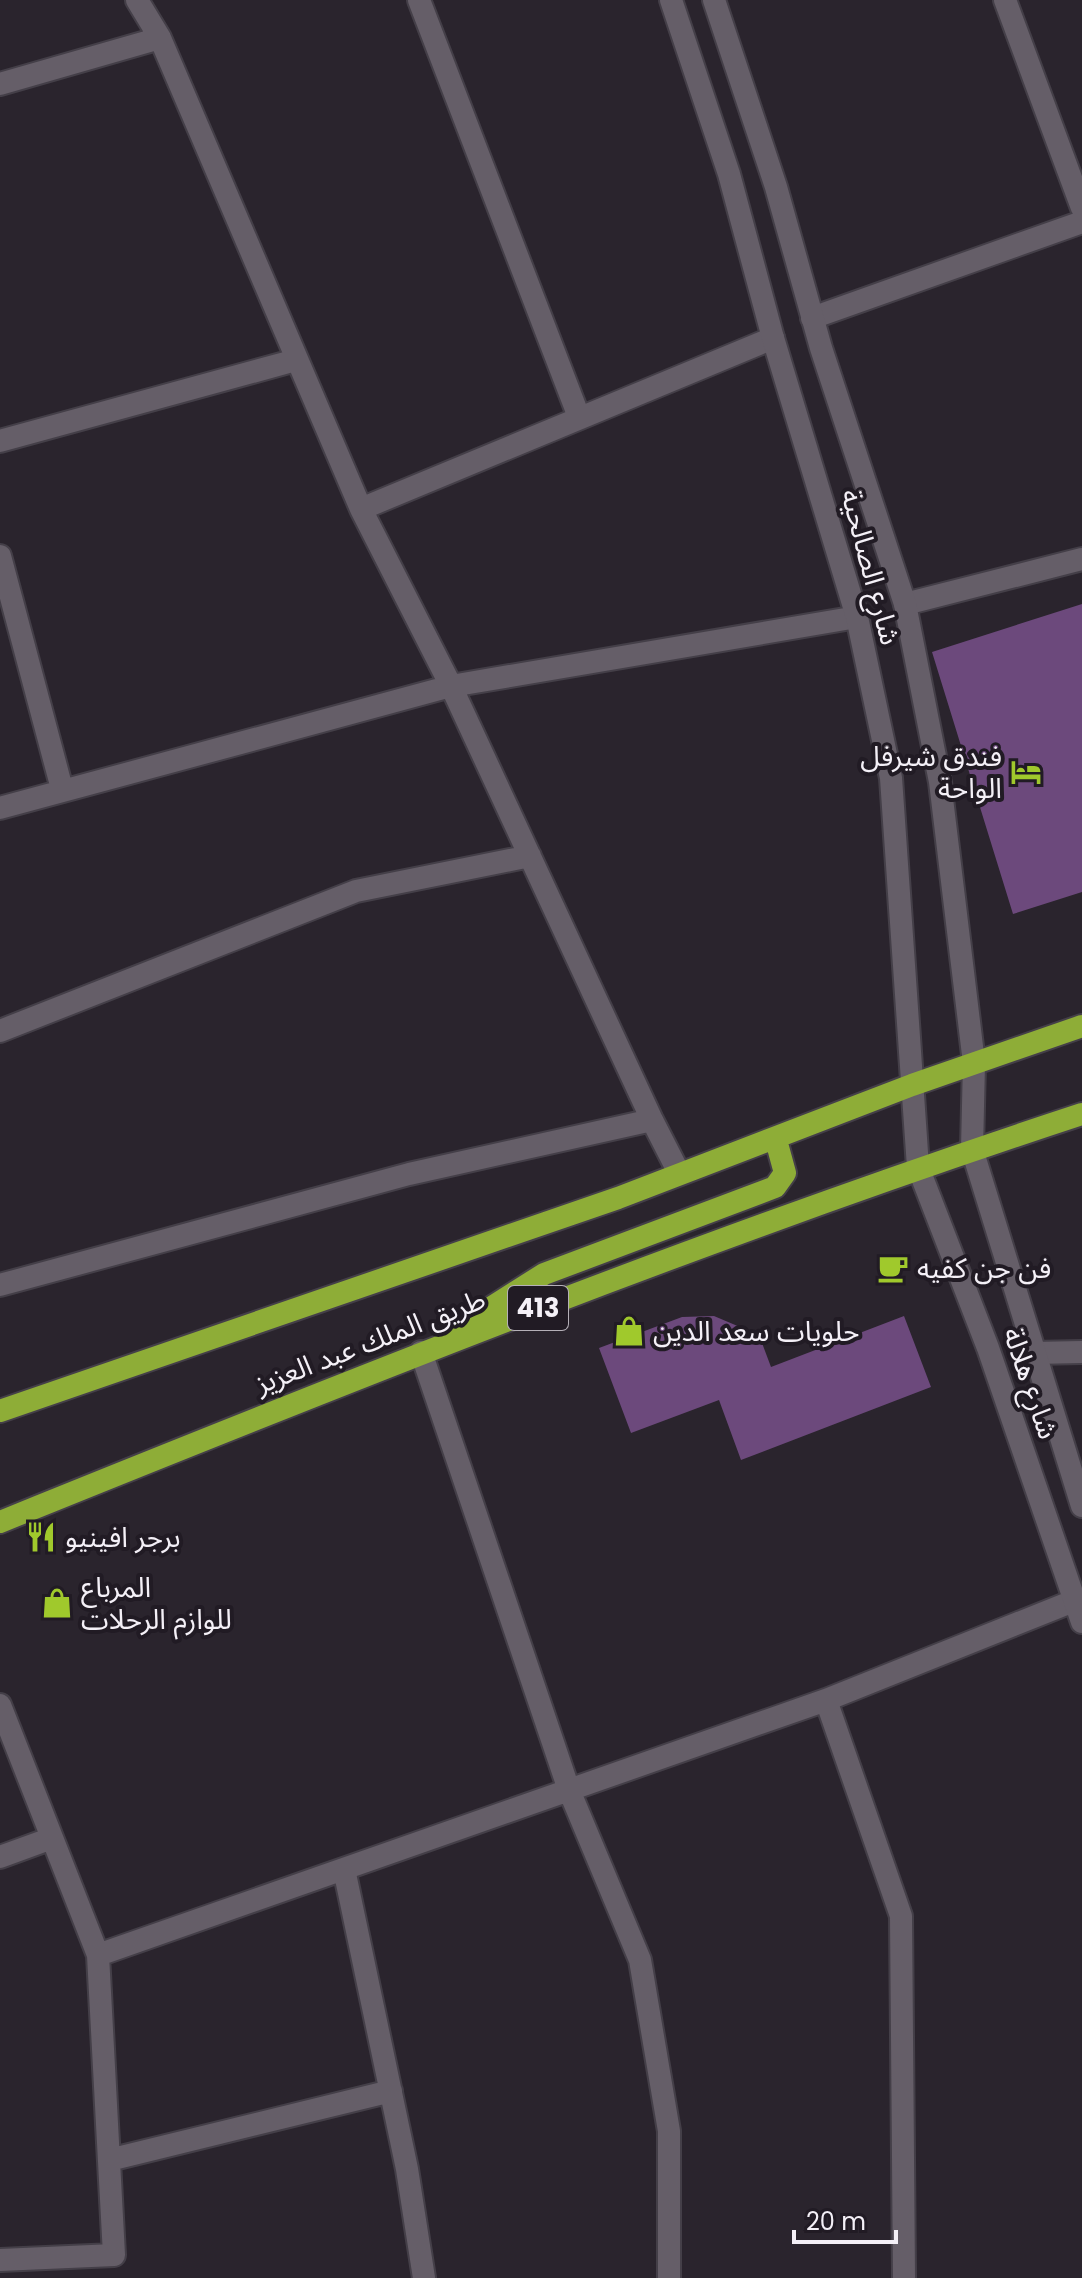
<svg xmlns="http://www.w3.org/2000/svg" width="1082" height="2278" viewBox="0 0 1082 2278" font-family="Poppins,'Noto Sans Arabic',sans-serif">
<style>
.building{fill:#6c497c}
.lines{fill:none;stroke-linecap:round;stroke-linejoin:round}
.minor-casing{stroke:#443f48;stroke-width:26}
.tertiary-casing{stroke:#443f48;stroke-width:26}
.trunk-casing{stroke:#443f48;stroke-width:26}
.minor{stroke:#655e68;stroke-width:22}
.tertiary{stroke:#655e68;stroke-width:22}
.trunk{stroke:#8ead37;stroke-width:22}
.labels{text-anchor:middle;stroke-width:8;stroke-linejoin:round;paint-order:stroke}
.shield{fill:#211b24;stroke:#b5b0b8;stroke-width:2}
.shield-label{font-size:26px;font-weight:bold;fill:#f4f0f7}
.street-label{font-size:28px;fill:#f4f0f7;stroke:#211b24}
.poi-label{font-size:28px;fill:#f4f0f7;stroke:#211b24;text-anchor:start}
</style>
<rect width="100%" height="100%" fill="#2a242d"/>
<path class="building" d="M1082 604V892L1013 914 932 652Z
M714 1316 747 1330 762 1343 771 1367 904 1316 931 1387 741 1460 719 1400 631 1433 599 1348 682 1317Z"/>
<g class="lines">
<g class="minor-casing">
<path id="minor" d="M419 0 579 417
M1005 0 1082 208
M0 84 160 38 137 0
M812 318 1082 222
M0 441 296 360
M361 509 773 338
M0 556 62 789
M905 604 1082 559
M0 808 451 686 361 509 160 38
M0 1031 356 891 530 856
M652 1120 679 1173
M0 1285 409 1174 652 1120 451 686 857 617
M421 1352 569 1790 640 1960 669 2131V2278
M1033 1353 1082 1352
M826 1700 901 1916 904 2278
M0 1705 98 1955 826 1700 1076 1600 1082 1602
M0 1857 52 1838
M344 1869 407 2169 424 2278
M109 2160 391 2091
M0 2260 114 2255 98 1955"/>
</g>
<g class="tertiary-casing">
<path id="tertiary" d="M671 0 729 174 773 338 857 617 891 778 918 1167 988 1348 1082 1622
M714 0 776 187 821 348 905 604 940 782 974 1063 972 1149 1082 1506"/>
</g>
<g class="trunk-casing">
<path id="trunk" d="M459 1328 544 1274 775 1187 785 1173 776 1140
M0 1411 618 1198 912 1085 1082 1026
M0 1522C358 1377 716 1234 1082 1114"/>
</g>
<use href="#minor" class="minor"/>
<use href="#tertiary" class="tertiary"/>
<use href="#trunk" class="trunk"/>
</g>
<defs>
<g id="hotel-bare" transform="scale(2.4)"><path d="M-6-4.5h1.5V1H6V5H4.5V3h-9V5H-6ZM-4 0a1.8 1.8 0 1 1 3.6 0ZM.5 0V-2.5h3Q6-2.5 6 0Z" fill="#a0c92c" stroke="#211b24" stroke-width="2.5" paint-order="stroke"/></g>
<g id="cafe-bare" transform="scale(2.4)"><path d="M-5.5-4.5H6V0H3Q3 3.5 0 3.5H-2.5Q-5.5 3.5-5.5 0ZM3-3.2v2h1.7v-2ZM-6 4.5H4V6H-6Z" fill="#a0c92c" stroke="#211b24" stroke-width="2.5" paint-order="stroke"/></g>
<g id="shop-bare" transform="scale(2.4)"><path d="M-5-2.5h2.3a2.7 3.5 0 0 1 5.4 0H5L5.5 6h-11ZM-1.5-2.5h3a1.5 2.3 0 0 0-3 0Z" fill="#a0c92c" stroke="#211b24" stroke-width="2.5" paint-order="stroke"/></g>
<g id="restaurant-bare" transform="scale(2.4)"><path d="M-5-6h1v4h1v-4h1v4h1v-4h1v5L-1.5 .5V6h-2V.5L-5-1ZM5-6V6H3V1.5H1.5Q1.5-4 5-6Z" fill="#a0c92c" stroke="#211b24" stroke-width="2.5" paint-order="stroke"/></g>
</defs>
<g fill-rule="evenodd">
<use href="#hotel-bare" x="1026" y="772"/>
<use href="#cafe-bare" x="893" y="1268"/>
<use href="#shop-bare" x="629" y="1331"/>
<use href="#restaurant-bare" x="41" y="1537"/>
<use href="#shop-bare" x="57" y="1603"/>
</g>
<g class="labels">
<rect class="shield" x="508" y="1286" width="60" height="44" rx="6"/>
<g class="shield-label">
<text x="538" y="1317">413</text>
</g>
<g class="street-label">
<text transform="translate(871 567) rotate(75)" y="10">شارع الصالحية</text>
<text transform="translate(370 1341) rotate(-21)" y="10">طريق الملك عبد العزيز</text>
<text transform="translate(1031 1383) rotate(71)" y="10">شارع هلالة</text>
</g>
<g class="poi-label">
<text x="1002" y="766" text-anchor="end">فندق شيرفل<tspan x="1002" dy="32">الواحة</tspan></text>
<text x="917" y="1278">فن جن كفيه</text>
<text x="653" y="1341">حلويات سعد الدين</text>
<text x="65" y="1547">برجر افينيو</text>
<text x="81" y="1597">المرباع<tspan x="81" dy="32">للوازم الرحلات</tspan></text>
</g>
</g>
<path d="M794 2230v12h102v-12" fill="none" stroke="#f4f0f7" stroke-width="4"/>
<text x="806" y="2230" font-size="24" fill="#f4f0f7" stroke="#211b24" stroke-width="6" paint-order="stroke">20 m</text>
</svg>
